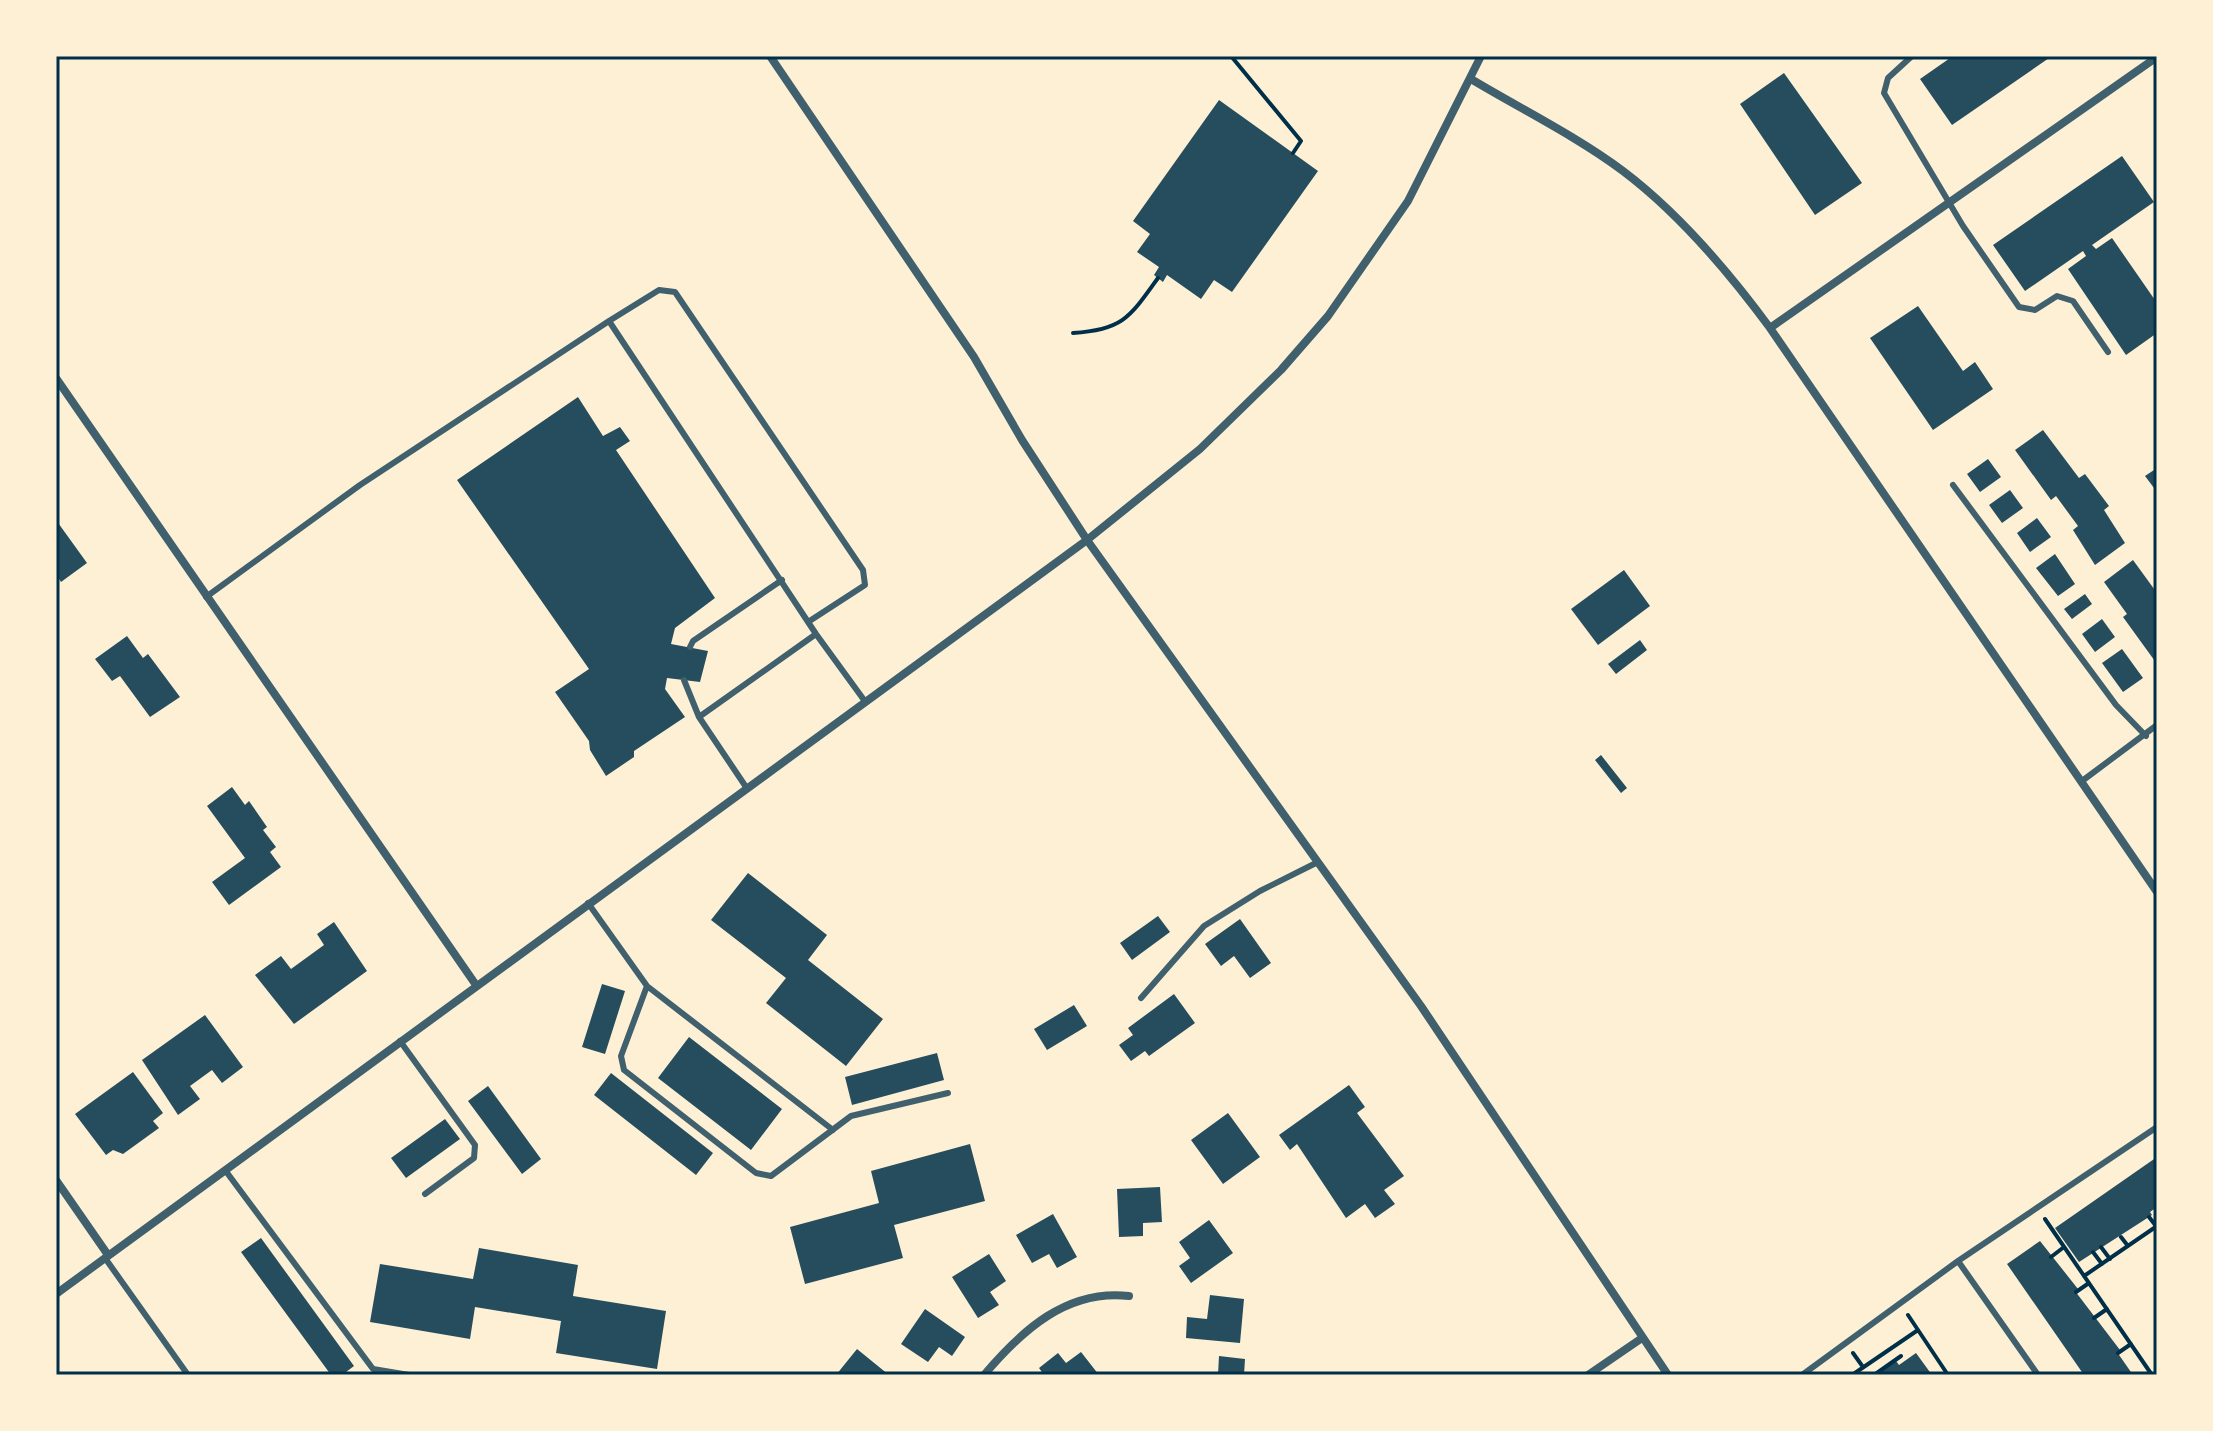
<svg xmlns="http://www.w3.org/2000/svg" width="2213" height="1431" viewBox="0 0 2213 1431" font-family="'PT Sans',sans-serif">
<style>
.building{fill:#264d5e}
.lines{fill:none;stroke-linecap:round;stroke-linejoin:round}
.path{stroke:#003049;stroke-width:4}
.service{stroke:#3f606c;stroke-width:6}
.minor{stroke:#3f606c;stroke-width:8}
.neatline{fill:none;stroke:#003049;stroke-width:3}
</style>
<rect width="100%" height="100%" fill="#fdf0d5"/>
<path class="building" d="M1953 56H2052L1952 125 1920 79Z
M1784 73 1862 183 1815 215 1740 104Z
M1219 100 1318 171 1232 292 1214 280 1201 299 1167 275 1163 282 1154 275 1159 267 1137 252 1150 234 1133 221Z
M2122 156 2154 202 2092 245 2096 249 2112 238 2157 303V333L2126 355 2068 269 2086 256 2083 251 2025 291 1993 245Z
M1918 306 1963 371 1975 362 1993 389 1933 430 1870 338Z
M578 397 603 436 620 427 630 441 616 450 715 598 675 628 671 644 708 651 700 682 667 678 665 689 685 717 634 751V757L606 776 590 750 589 741 555 692 589 669 457 480Z
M2043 430 2079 478 2085 474 2109 506 2104 510 2125 543 2095 565 2073 530 2078 526 2056 496 2051 500 2015 450Z
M1988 459 2001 477 1980 492 1967 474Z
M2157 468V492L2145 476Z
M2010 490 2023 508 2002 523 1989 505Z
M2037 518 2051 537 2030 552 2017 533Z
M56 520 87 563 61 582 56 574Z
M2055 554 2075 584 2058 596 2036 568Z
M2133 560 2157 593V664L2123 617 2127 614 2104 582Z
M1624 570 1650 606 1598 645 1571 609Z
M2085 594 2092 604 2072 619 2064 609Z
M2102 619 2115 637 2095 652 2082 634Z
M127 636 143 658 148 654 180 697 150 717 120 676 112 681 95 659Z
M1640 640 1647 650 1616 674 1608 664Z
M2122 649 2143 678 2123 692 2102 663Z
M1601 755 1627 788 1621 793 1595 760Z
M232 787 245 805 249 801 267 827 263 830 276 847 270 852 281 867 229 905 212 882 245 858 207 806Z
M748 873 827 935 808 960 883 1019 846 1066 766 1003 786 978 711 920Z
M1158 916 1170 932 1132 960 1120 943Z
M1240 919 1271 963 1250 978 1234 956 1221 966 1205 944Z
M334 922 367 971 294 1024 255 975 281 956 291 969 324 945 317 934Z
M602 984 625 991 605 1054 582 1047Z
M1174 994 1195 1023 1149 1056 1145 1051 1131 1061 1119 1045 1133 1035 1128 1028Z
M1074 1005 1087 1026 1047 1050 1034 1029Z
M205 1015 243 1067 222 1083 212 1070 190 1086 200 1099 178 1115 142 1060Z
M689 1037 782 1109 751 1150 658 1078Z
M937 1053 944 1080 852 1105 845 1077Z
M133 1072 163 1113 153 1121 159 1128 123 1154 113 1150 106 1155 75 1114Z
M611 1073 713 1153 696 1175 594 1095Z
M1349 1085 1365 1107 1357 1113 1404 1176 1384 1190 1395 1204 1375 1218 1365 1204 1346 1218 1297 1144 1290 1150 1279 1135Z
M488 1086 541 1159 522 1174 468 1101Z
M1228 1113 1260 1157 1223 1184 1191 1140Z
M445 1119 460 1139 406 1178 391 1158Z
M970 1144 985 1201 894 1225 903 1258 805 1284 790 1227 879 1203 871 1171Z
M2157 1157V1207L2150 1212 2152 1215 2079 1262 2055 1228Z
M1160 1187 1162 1222 1143 1223V1236L1119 1237 1117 1189Z
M1053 1214 1077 1257 1057 1268 1049 1254 1032 1263 1016 1235Z
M1209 1220 1233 1253 1191 1283 1179 1266 1190 1258 1179 1242Z
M261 1238 354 1366 342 1375H331L241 1252Z
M2040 1241 2078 1289 2075 1291 2120 1350 2117 1352 2133 1375H2084L2007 1264Z
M479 1248 578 1265 573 1296 666 1311 657 1369 556 1353 561 1321 475 1307 470 1339 370 1322 380 1264 473 1279Z
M989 1254 1006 1281 990 1292 999 1305 978 1318 952 1277Z
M1210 1295 1244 1299 1240 1343 1186 1338 1187 1317 1207 1319Z
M925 1309 965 1337 952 1356 939 1347 928 1362 901 1344Z
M857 1349 889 1375H836Z
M1081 1352 1099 1375H1044L1039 1368 1058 1353 1066 1363Z
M1916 1353 1932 1375H1876L1896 1361 1899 1365Z
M1219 1356 1245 1359 1244 1375H1218Z"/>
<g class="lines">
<path class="path" d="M1231 56 1301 141 1293 153
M1073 333C1123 330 1130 317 1158 278
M2149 1217 2156 1226
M2045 1219 2152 1375
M2121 1237 2128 1246
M2101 1247 2110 1259
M2093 1252 2102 1264
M2051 1257 2064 1247
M2084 1276 2157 1226
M2076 1292 2089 1283
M1908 1315 1948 1375
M2094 1318 2107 1309
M1853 1353 1863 1367
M2118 1353 2131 1344
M1852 1375 1918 1330
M1874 1375 1901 1356"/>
<path class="service" d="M1912 56 1888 78 1884 93 1963 226 2019 307 2035 310 2057 296 2073 301 2108 352
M609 321 659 290 675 292 863 570 865 585 808 622
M1953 485 2116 705 2146 736
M206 597 360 485 609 321 816 634 864 700
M690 647 693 641 782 580
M684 680 699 717 816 634
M699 717 746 787
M2082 781 2157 725
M588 903 647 986 833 1130
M647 986 621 1056 624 1070 756 1173 771 1176 851 1116 948 1093
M1141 998 1204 926 1260 891 1318 862
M400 1041 475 1145 474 1158 425 1194
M225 1170 373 1369 409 1375
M105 1258 188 1375
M1958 1261 2038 1375
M1802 1375 1958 1261 2157 1127"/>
<path class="minor" d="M770 56 974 357 1022 440 1087 540 1421 1006 1668 1375
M1471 79C1521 109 1576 136 1623 171 1680 214 1728 271 1770 328L2157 892
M1770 328 2157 57
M56 378 476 985
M56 1180 108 1255
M56 1294 1087 540 1200 449 1281 370 1328 316 1408 201 1481 56
M984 1375C1022 1330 1067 1289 1129 1296
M1588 1375 1642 1338"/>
</g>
<rect width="2213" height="1431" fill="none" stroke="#fdf0d5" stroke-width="116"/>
<rect x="58" y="58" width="2097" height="1315" class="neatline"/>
</svg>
